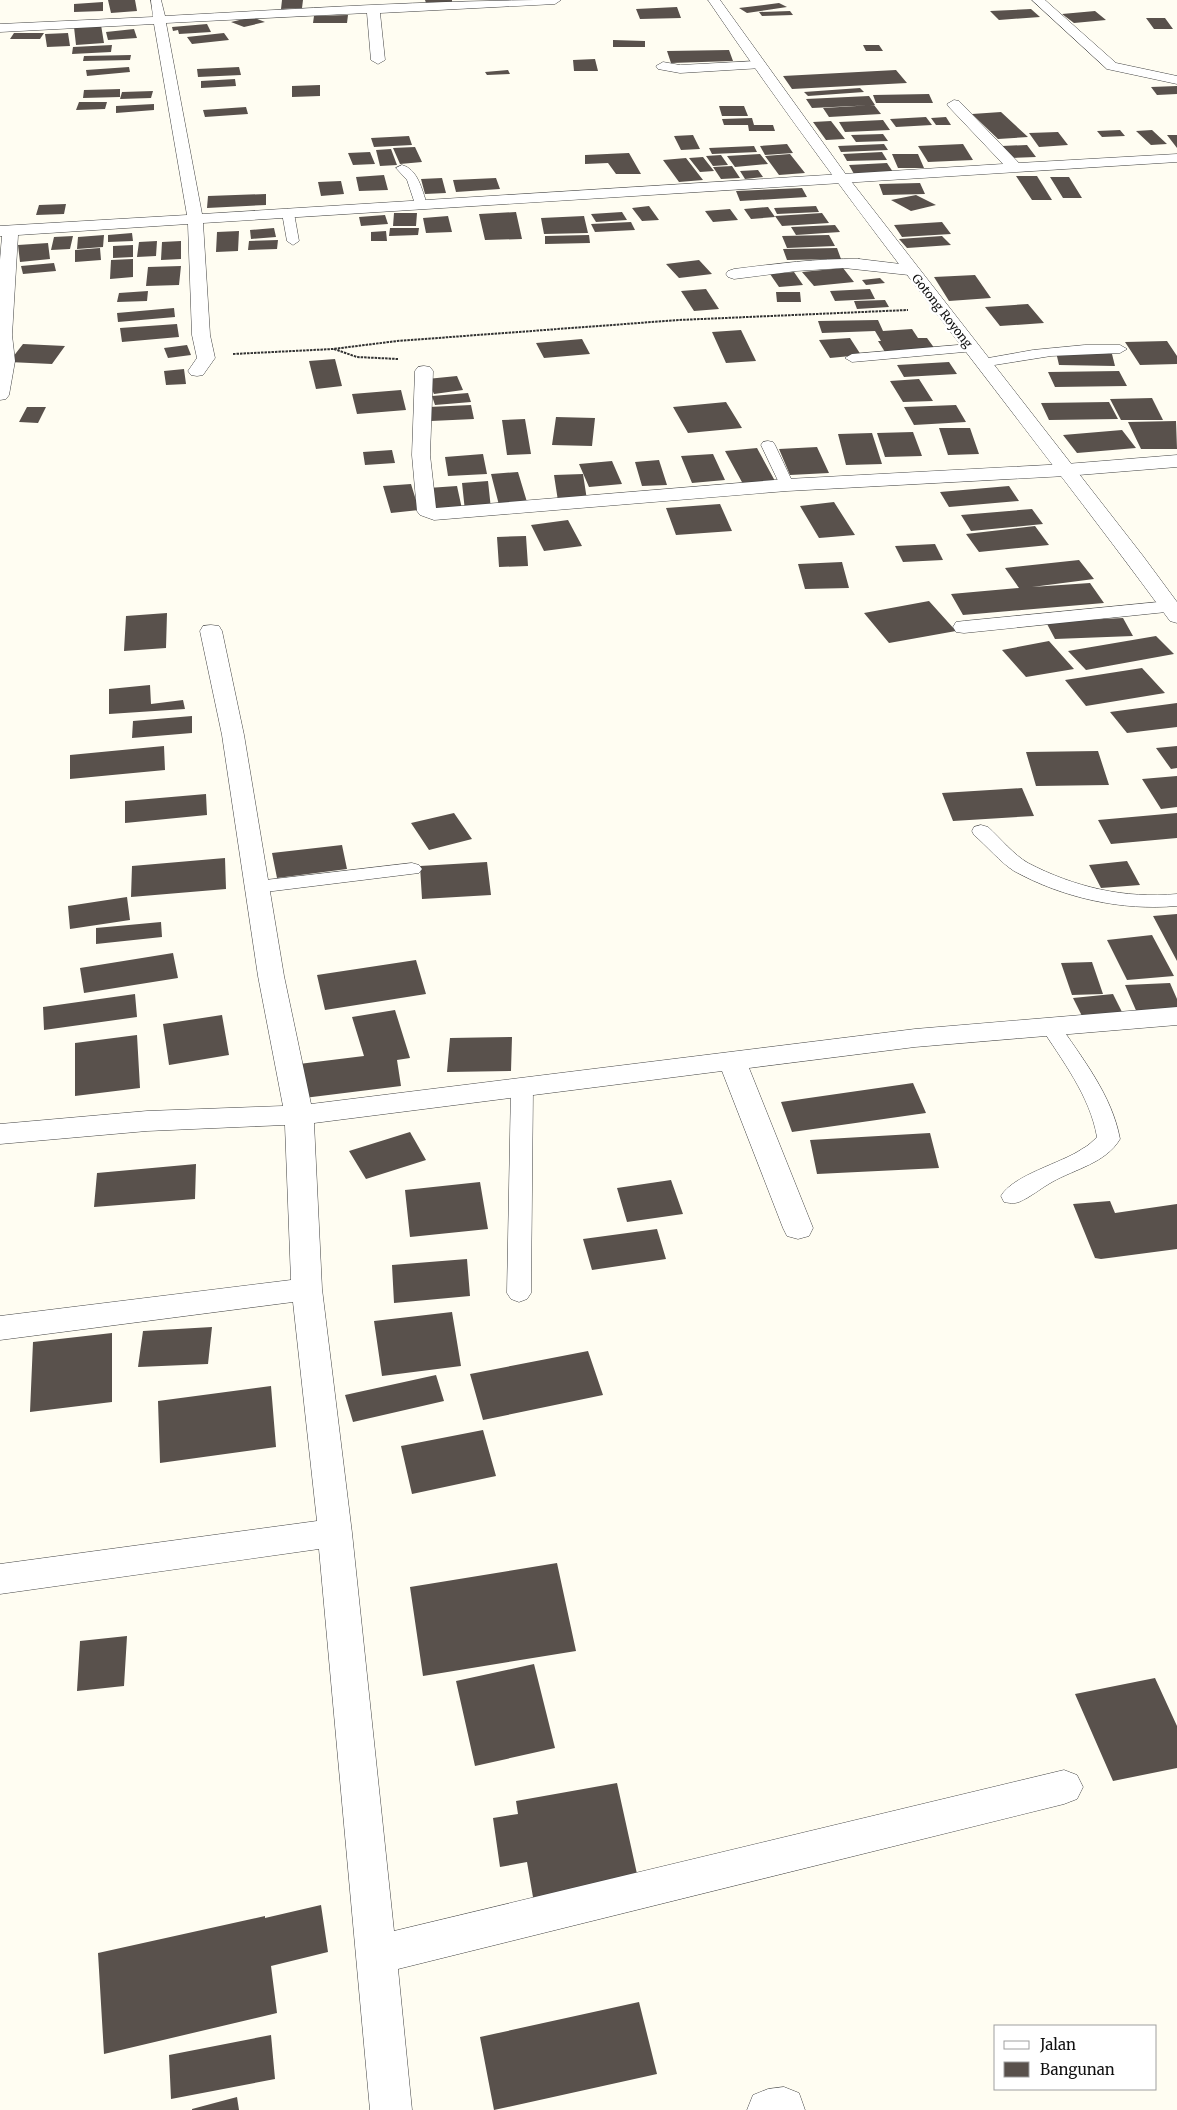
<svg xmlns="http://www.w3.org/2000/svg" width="1177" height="2110" viewBox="0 0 1177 2110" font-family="Merriweather,serif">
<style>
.building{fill:#59514c}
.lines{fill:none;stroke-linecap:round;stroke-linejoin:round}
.service-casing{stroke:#434343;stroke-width:1}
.minor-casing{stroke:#434343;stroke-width:1}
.tertiary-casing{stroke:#434343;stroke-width:1}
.path{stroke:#323232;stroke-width:2;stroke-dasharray:2.5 1;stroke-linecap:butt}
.service{fill:#fff;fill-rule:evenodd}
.minor{fill:#fff;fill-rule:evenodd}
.tertiary{fill:#fff;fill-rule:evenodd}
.labels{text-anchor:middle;stroke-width:5;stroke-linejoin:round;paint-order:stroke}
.far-street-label{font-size:12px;fill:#101010;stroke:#fff}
</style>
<rect width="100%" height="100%" fill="#fffdf2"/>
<path class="building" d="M108 0H135L137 11 111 13Z
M282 0H303L302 8 281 9Z
M425 0H452V2L426 3Z
M103 2V11L74 12V4Z
M779 3 787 7 747 13 739 8Z
M677 7 681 18 640 19 636 9Z
M1031 9 1040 17 999 20 990 11Z
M790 11 793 15 762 16 759 12Z
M1095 11 1106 20 1074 23 1062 14Z
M348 15 347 23H313L314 16Z
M252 17 265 22 244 27 231 22Z
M1146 18H1165L1173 29H1154Z
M207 24 211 32 179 34 178 30 173 31 172 27Z
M101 25 104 43 76 45 74 27Z
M134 29 137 38 108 40 106 32Z
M14 33H44L40 39H10Z
M68 33 70 46 47 47 45 34Z
M224 33 229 40 192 44 187 37Z
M613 40 645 41V47H613Z
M112 45 111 52 72 54 73 47Z
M863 45H879L883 51H866Z
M729 50 733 61 671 63 667 51Z
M131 55 130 60 83 61 84 56Z
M595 59 598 71H574L573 60Z
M129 67 130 72 87 76 86 70Z
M239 67 241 75 198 77 197 69Z
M508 70 510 74 487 75 485 72Z
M896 70 907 83 792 89 783 76Z
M235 79 236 86 201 88V81Z
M320 85V96L292 97V86Z
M1177 86V94L1157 95 1151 87Z
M860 88 864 92 808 96 804 92Z
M120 89V97L83 98 84 90Z
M153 91 151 98 120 99 122 92Z
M929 94 933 103H876L873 95Z
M869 96 875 105 812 108 806 99Z
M79 102H107L105 109 76 110Z
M154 104V110L116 113V106Z
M874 105 881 114 829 117 823 108Z
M719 106H744L748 116H722Z
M246 107 248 114 205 117 203 110Z
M1001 112 1028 137 998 139 972 114Z
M926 117 932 125 896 127 890 119Z
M946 117 951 125H936L931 118Z
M752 118 754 125H773L775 131H749L748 125H724L722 119Z
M883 120 890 130 845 132 839 122Z
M831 121 845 139 826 140 813 122Z
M1120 130 1125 136 1102 137 1097 131Z
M1152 130 1167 144 1151 145 1136 131Z
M1058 132 1068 145 1039 147 1029 133Z
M883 134 888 141 856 142 851 135Z
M693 135 700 149 681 150 674 136Z
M1167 135H1177V148Z
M409 136 412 145 374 147 371 138Z
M787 144 793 153 765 155 760 146Z
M884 144 888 150 841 152 838 146Z
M963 144 973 160 928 162 918 146Z
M1027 145 1036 157 1011 158 1002 146Z
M754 146 757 152 712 154 709 148Z
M415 147 422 162 400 164 393 148Z
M391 149 397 165 380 166 376 150Z
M370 152 375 164 353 165 348 153Z
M882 152 887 160 847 161 843 154Z
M629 153 641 174H616L608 163 585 164V155Z
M760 154 768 164 735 167 727 156Z
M790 154 805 173 779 175 765 156Z
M892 154H918L924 168H898Z
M721 155 728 165 713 166 706 156Z
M703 157 714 171 700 172 689 158Z
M686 158 703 180 679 182 663 160Z
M887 163 893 172 854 174 849 165Z
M732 166 740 178 721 179 713 167Z
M758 170 763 177 745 179 740 171Z
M384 175 388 190 359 191 356 177Z
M1016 176H1037L1052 200H1032Z
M1050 177H1069L1082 198H1063Z
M442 178 446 193 425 194 421 179Z
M496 178 500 189 456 192 453 180Z
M341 181 344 194 321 196 318 182Z
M920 183 925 194 883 195 879 184Z
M802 188 807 197 740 201 736 191Z
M266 194V205L207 208 208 196Z
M916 195 936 205 911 211 891 200Z
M66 204 64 214 36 215 39 205Z
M649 206 659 220 642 221 632 208Z
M816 206 819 212 777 214 774 208Z
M768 207 775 217 751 219 744 209Z
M730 209 738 220 713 222 705 211Z
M516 212 522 239 485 240 479 214Z
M622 212 627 220 596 222 591 214Z
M394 213H417L416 226H393Z
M822 213 829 223 782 226 775 216Z
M385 215 388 224 361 226 359 217Z
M448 216 452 232 426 233 423 218Z
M584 216 588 233 544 234 541 218Z
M631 222 635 230 595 232 591 224Z
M942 222 951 234 902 237 894 225Z
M835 225 840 232 796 235 791 227Z
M274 228 276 237 251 239 250 230Z
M390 228H419L418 235 389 236Z
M239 231 238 251 216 252 217 232Z
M386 231 387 241H371V232Z
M132 233 133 241 108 242V235Z
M104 235 103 247 77 249 78 237Z
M589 235 590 243 545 244V236Z
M829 235 835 246 787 248 782 236Z
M73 236 70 249 51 250 54 237Z
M942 236 951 245 907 248 899 239Z
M278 240 277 249 248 250 249 241Z
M157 241 156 256 137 257 139 242Z
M181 241V259L161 260 162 242Z
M48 243 50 259 20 262 18 245Z
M133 245V257L113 258V246Z
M100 248 101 260 75 262V250Z
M837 248 841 259 787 260 783 249Z
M133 259V277L110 279 111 260Z
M699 260 712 274 679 278 666 264Z
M54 263 56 271 23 274 21 266Z
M181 266 179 285 146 286 148 267Z
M843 268 854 282 814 286 802 272Z
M794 272 803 285 779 287 770 274Z
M975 275 991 298 949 301 934 277Z
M880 278 885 283 866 285 862 280Z
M706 289 719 309 694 311 681 291Z
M870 289 875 299 835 301 830 291Z
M148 291 147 301 117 302 119 293Z
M776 292H800L801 302H777Z
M885 300 889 307 857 309 854 301Z
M1028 304 1044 323 1000 326 985 307Z
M174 308 175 317 118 322 117 313Z
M878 320 883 331 912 329 918 338H927L935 349 885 352 878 341H881L875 331 822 333 818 321Z
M177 324 179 337 122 342 120 328Z
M741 330 756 361 726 363 712 332Z
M850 338 861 355 830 358 819 340Z
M582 339 590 354 544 358 536 343Z
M1167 341 1177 356V364L1140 365 1125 342Z
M23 344 65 346 52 364 9 362Z
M187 345 191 355 168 358 164 348Z
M1056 352 1112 354 1115 366 1059 365Z
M335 359 342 386 316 389 309 361Z
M949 362 957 374 904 377 897 365Z
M184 369 186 384 166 385 164 371Z
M1119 371 1127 386 1055 387 1048 372Z
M457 376 463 390 434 394 427 379Z
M919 379 933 401 903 402 890 381Z
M401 390 406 410 357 414 352 394Z
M468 393 471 402 435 405 432 396Z
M1152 398 1163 420H1121L1110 399Z
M726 402 742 428 688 433 673 407Z
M1109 402 1118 419 1049 420 1041 403Z
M471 405 474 419 431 421 429 407Z
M956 405 966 422 914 425 904 407Z
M27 407H46L38 423 19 422Z
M556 417 595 418 592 446 552 445Z
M525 419 531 454 507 455 502 420Z
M1176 421 1177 449H1141L1128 422Z
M939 428H970L979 454 948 455Z
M1122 430 1136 448 1077 453 1063 435Z
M913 432 922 456 885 457 877 433Z
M872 433 882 464 846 465 838 434Z
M817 447 829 473 790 475 779 449Z
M757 448 775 481 743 484 725 451Z
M392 450 395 463 365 465 363 452Z
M483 454 487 474 448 476 445 457Z
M713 454 725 480 692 483 681 456Z
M659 460 667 485 642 486 635 462Z
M612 461 622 484 589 487 579 464Z
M518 472 527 502 499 505 491 474Z
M583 474 587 500 558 501 554 475Z
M488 481 491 509 465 511 462 483Z
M411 484 419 510 391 513 383 486Z
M457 486 462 509 432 511 428 488Z
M1009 486 1019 501 949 507 940 492Z
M834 502 855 535 819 538 800 506Z
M720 504 732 531 676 535 666 508Z
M1032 509 1043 524 971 531 961 515Z
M568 520 582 546 544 551 531 525Z
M1035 526 1049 545 979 552 966 534Z
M526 536 528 566 499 567 497 537Z
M935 544 943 560 903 562 895 546Z
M1079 560 1094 579 1032 587 1090 583 1104 603 963 615 951 594 1019 588 1005 568Z
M842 562 849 588 805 589 798 564Z
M929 601 956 631 889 643 864 613Z
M167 613 166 648 124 651 126 616Z
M1123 618 1133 636 1055 639 1046 622Z
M1156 636 1174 654 1086 670 1068 651Z
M1049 641 1074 669 1026 677 1002 650Z
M1142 668 1165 693 1086 706 1065 680Z
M150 685 151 704 183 700 185 709 109 714V689Z
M1177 703V727L1127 733 1110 712Z
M192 716V733L132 738 133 721Z
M164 746 165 770 70 779V755Z
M1177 746V768L1171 769 1156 748Z
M1098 751 1109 785 1036 786 1026 752Z
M1177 776V807L1161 809 1142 779Z
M1022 788 1034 816 953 821 942 793Z
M206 794 207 815 125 823V801Z
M454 813 472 839 429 850 411 823Z
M1177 813V838L1111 844 1098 820Z
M342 845 347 869 277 878 272 853Z
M225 858 226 889 131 897 132 866Z
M1127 861 1140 885 1101 888 1089 865Z
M487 862 491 895 422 899 420 866Z
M127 897 130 920 70 929 68 906Z
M1177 914V961L1153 916Z
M161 922 162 937 96 944V928Z
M1152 935 1174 976 1127 980 1107 940Z
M173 953 178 978 84 993 80 968Z
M416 960 426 994 325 1010 317 975Z
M1092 962 1103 994 1072 995 1061 963Z
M1170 983 1177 999V1013L1138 1015 1125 985Z
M135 994 137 1017 44 1030 43 1007Z
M1113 994 1125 1018 1085 1022 1073 998Z
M395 1010 410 1058 397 1060 401 1086 304 1098 299 1064 364 1056 352 1017Z
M222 1015 229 1055 169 1065 163 1024Z
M137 1035 140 1088 75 1096V1043Z
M512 1037 511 1071 447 1072 450 1038Z
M913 1083 926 1113 792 1132 781 1102Z
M410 1132 426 1160 366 1179 349 1151Z
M930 1133 939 1168 817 1174 810 1140Z
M196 1164 195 1199 94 1207 97 1173Z
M671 1180 683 1214 627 1222 617 1188Z
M480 1182 488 1229 410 1237 405 1190Z
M1110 1201 1115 1213 1177 1204V1249L1101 1259 1095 1258 1073 1204Z
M657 1229 666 1259 592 1270 583 1239Z
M467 1259 470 1296 394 1303 392 1265Z
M452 1312 461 1366 382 1376 374 1321Z
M212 1327 208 1364 138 1367 143 1331Z
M112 1333V1402L30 1412 33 1342Z
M588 1351 603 1395 483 1420 470 1374Z
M436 1375 444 1401 353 1422 345 1395Z
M271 1386 276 1447 160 1463 158 1401Z
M483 1430 496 1476 412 1494 401 1446Z
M557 1563 576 1651 423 1676 410 1587Z
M127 1636 124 1686 77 1691 80 1641Z
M534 1664 555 1748 475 1766 456 1681Z
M1155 1678 1177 1726V1768L1113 1781 1075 1694Z
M617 1783 639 1883 534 1903 527 1862 500 1867 493 1818 518 1814 516 1801Z
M321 1905 328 1952 271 1966 277 2013 104 2054 98 1953 265 1916V1918Z
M639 2002 657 2074 494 2110 480 2037Z
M271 2035 275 2079 171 2099 169 2055Z
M237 2097 239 2110H192V2109Z"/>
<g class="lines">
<g class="service-casing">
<path id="service" d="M402 165C418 169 422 190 427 204L425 206H417L415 204 407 180 396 168Z
M288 209 294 213 299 241 293 245 287 241 282 213Z
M970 344 975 345 977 348 975 351 852 362 845 358 852 354Z
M1085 345H1120L1127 349 1120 353 1051 356 982 367 975 363 977 360 1033 350Z
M768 441 773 442 775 445 794 485 792 488H782L780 485 761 445 763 442Z
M981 825 988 827C1000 838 1014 855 1028 863 1074 887 1125 899 1177 894V906C1122 911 1063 898 1014 871 1000 862 987 846 974 835L972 831 974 827Z
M412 863 419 865 422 869 419 873 257 893 250 891 247 887 250 883 257 881Z
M1050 1019 1057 1021C1082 1058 1112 1095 1120 1139 1106 1163 1075 1169 1052 1182 1041 1188 1031 1197 1019 1202 1013 1204 1010 1203 1004 1202L1001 1196C1013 1175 1062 1163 1082 1149 1088 1146 1093 1141 1097 1137 1090 1096 1062 1060 1040 1026L1043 1021Z
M522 1080 530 1082 533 1087 531 1293 527 1299 519 1302 511 1299 507 1293 511 1087 514 1082Z"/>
</g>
<g class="minor-casing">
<path id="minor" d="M151 0H161L165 16C297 9 429 0 561 0L555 4 380 13 385 60 378 64 371 60 367 13 166 23 202 214 1003 164 949 107 947 104 954 100 959 101 1019 163 1177 154V162L203 223 210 335 215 358 203 375 197 376 191 375 188 371 197 358 192 335 188 224 18 235 12 335 15 361 9 395 6 399 0 400V260L2 236H0V226L187 215 154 24 0 32V24L153 17Z
M1032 0H1045L1116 63 1177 76V84L1107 69Z
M757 61 764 65 762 68 680 73 658 69 656 66 663 62 680 65Z
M859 259 909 265 915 267 917 270 915 273 909 275 844 268 796 271 734 279 728 277 726 274 728 271 734 269C776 264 817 258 859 259Z
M424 366 430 367 433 371 430 455 436 508 787 479 1066 464 1177 455V467L1066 476 787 491 434 520 420 515 417 511 412 455 415 371 418 367Z
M1169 601 1176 603V611L964 633 956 632 953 627 956 622 964 621Z
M211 625 219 626 222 631 244 735 284 976 311 1104 915 1029 1177 1007V1025L915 1047 749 1068 813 1228 809 1236 798 1239 787 1236 783 1228 722 1071 314 1123 322 1289 352 1533 394 1931 1064 1770 1077 1775 1083 1787 1077 1799 1064 1804 398 1969 412 2110H370L319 1549 0 1594V1564L317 1521 293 1302 0 1340V1316L291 1280 285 1125 147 1131 0 1144V1124L147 1111 283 1106 258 976 222 735 200 631 203 626Z
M784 2087 799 2093 805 2110H747L753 2095 768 2089Z"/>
</g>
<g class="tertiary-casing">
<path id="tertiary" d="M708 0H720L847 176 1143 556 1177 602V623L1170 621C1017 413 853 214 708 0Z"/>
</g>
<path class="path" d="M334 349 357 357 398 359
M233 354 333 349 397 341 679 320 908 310"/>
<use href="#service" class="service"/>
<use href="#minor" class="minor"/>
<use href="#tertiary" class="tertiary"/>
</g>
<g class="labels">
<g class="far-street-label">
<text transform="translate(942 311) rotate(52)" y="4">Gotong Royong</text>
</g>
</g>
<rect x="994" y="2025" width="162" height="65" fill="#ffffff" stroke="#9f9f9f"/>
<rect x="1004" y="2041" width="25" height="8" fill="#ffffff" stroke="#9f9f9f"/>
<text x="1040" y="2050" font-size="15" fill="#101010">Jalan</text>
<rect x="1004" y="2062" width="25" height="15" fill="#59514c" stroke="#9f9f9f"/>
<text x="1040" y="2075" font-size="15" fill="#101010">Bangunan</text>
</svg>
